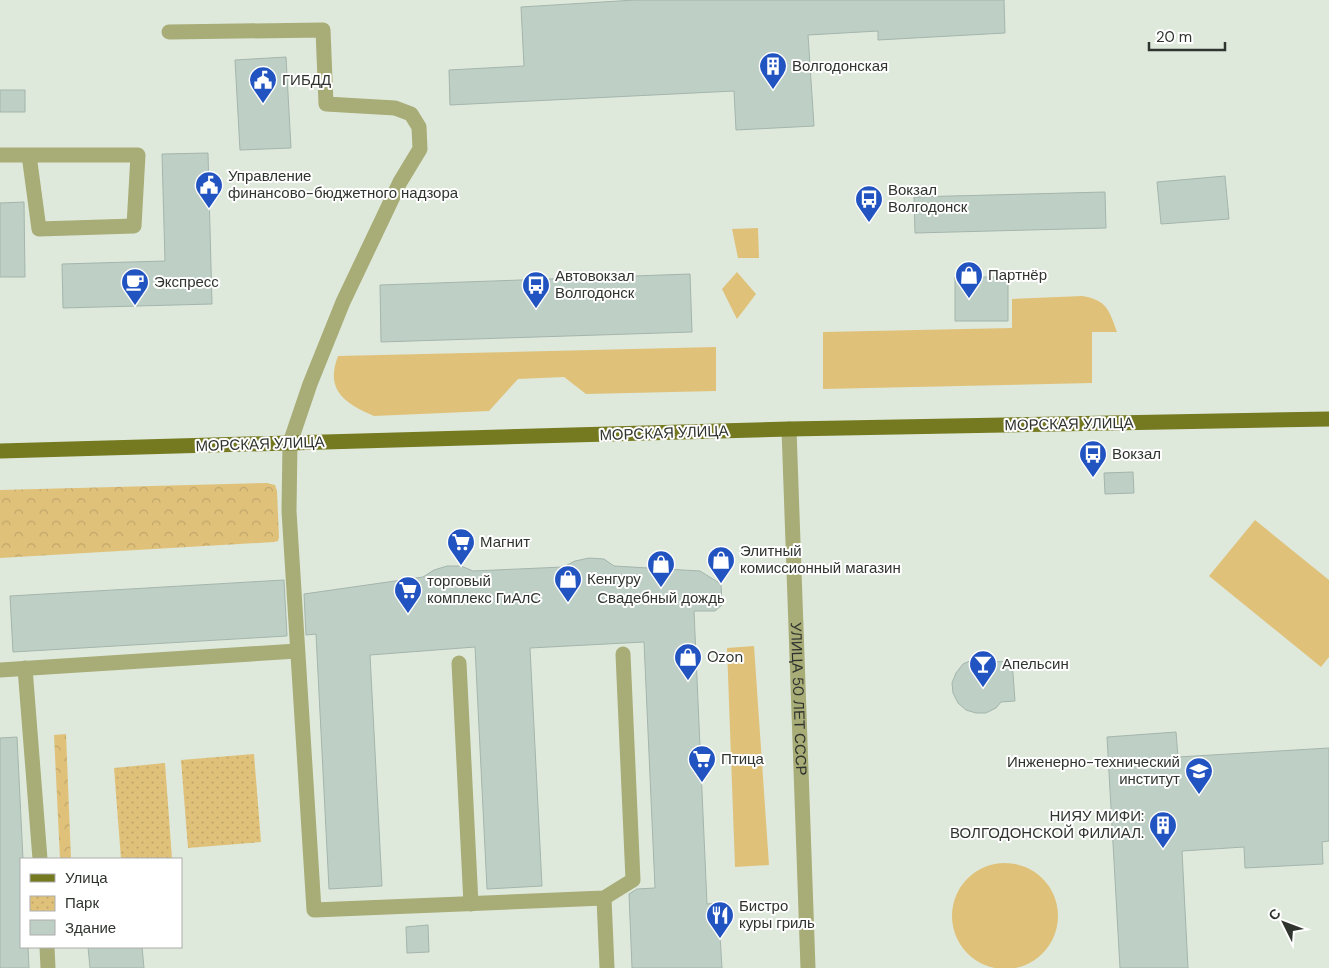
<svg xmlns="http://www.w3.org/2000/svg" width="1329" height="968" viewBox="0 0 1329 968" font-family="'DM Sans',sans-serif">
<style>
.grass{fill:#e0c17a}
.forest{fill:url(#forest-crowns)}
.park{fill:url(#park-dots)}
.building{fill:#becfc6;stroke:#a4b5ac}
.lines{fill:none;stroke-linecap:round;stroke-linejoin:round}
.minor{stroke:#a8ac77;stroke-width:15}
.major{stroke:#75791f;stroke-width:15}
.labels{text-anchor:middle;stroke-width:4;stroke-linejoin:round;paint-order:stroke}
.poi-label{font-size:15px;fill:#30342e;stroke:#fff;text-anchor:start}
.street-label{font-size:15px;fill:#30342e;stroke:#fff}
</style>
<defs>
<pattern id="forest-crowns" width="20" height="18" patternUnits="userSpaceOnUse" patternTransform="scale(1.25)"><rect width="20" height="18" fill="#e0c17a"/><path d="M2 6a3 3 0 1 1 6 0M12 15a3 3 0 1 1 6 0" fill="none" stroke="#c0a66a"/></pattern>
<pattern id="park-dots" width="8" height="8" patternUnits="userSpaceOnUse" patternTransform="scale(1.25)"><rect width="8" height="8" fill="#e0c17a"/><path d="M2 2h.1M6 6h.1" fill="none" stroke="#c0a66a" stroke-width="1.8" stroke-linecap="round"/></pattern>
</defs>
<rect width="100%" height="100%" fill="#dee9db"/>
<path class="grass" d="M758 228 759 258H738L732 229Z
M737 272 756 294 737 319 722 289Z
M1082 296C1107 300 1109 310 1117 332H1092V383L823 389V332L1012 328V299Z
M716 347V391L586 394 564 377 518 379 489 411 374 416C344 403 325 390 338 356Z
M1255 520 1329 580V657L1321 667 1209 576Z
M754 646 769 865 735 867 727 648Z
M952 916a53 53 0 1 1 106 0a53 53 0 1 1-106 0Z"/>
<path class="forest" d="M267 483 275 485 277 491 279 537 278 541 274 542 0 558V490Z
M66 734 71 859H60L54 735Z"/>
<path class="park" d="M254 754 261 842 188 848 181 760Z
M165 763 172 859H121L114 768Z"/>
<path class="building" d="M635 0H1004L1005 33 878 40V31L808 35 814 126 736 130 734 91 450 105 449 70 524 66 521 7Z
M286 57 291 148 240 150 235 60Z
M0 90H25V112H0Z
M208 153 212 304 63 308 62 264 165 261 162 154Z
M1225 176 1229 219 1161 224 1157 182Z
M1105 192 1106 228 915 233 914 197Z
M24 202 25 277H0V203Z
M690 274 692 332 381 342 380 285Z
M955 277H1008V321H955Z
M1133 472 1134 493 1105 494 1104 473Z
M589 558 604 559 614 566 700 571 721 584 722 605 715 611H694L707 904 718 903 722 968H632L629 894 637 889 655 888 644 642 530 648 542 886 487 889 475 647 370 655 382 886 329 889 316 634 306 635 304 594 423 577 434 570 447 566H461L473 571 563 567 575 561Z
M284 580 287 636 13 652 10 596Z
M983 659 993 662 1012 661 1015 701 1001 702 996 708 986 713H976L966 710 958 703 953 693 952 683 956 673 963 664 972 660Z
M1176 732 1178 757 1329 748V841L1322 842 1323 864 1245 868 1244 847 1182 851 1188 968H1120L1107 737Z
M17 737 23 859H21V947H28L29 968H0V738Z
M428 925 429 952 407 953 406 927Z
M88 947H142L144 968H90Z"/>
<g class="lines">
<g class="minor">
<path d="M169 32 323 30 326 104 395 108 411 114 419 127 420 149 400 182 343 302 310 384 290 443 289 511 314 910 604 898 633 880 623 654"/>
<path d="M0 155H138L134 226 39 229 29 155"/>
<path id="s1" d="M789 429 808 968"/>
<path d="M459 663 471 904"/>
<path d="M25 668 40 859"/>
<path d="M0 670 297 651"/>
<path d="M604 898 607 968"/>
<path d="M47 947 48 968"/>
</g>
<path class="major" d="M0 451 789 429 1329 419"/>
</g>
<defs>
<g id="building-pin" transform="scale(1.4375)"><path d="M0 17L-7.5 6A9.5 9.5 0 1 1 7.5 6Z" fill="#2153c1" stroke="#fff"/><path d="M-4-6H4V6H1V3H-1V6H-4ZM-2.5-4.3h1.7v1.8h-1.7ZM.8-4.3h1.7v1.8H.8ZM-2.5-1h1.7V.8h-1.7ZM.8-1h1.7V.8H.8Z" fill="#fff"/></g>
<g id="civic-pin" transform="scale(1.4375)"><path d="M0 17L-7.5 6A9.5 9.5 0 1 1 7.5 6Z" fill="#2153c1" stroke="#fff"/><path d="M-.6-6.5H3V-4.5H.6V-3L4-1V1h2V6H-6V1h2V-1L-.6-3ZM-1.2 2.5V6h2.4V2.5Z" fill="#fff"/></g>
<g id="bus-pin" transform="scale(1.4375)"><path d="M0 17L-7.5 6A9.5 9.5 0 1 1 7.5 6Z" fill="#2153c1" stroke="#fff"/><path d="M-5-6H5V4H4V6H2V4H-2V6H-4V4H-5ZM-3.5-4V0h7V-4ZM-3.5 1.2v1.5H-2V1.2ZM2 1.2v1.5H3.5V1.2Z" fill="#fff"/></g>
<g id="shop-pin" transform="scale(1.4375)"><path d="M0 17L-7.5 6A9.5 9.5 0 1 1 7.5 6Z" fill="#2153c1" stroke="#fff"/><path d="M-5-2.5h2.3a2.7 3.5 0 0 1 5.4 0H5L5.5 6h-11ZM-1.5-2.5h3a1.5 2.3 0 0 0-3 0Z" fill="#fff"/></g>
<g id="cafe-pin" transform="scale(1.4375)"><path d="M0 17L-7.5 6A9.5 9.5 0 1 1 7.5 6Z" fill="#2153c1" stroke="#fff"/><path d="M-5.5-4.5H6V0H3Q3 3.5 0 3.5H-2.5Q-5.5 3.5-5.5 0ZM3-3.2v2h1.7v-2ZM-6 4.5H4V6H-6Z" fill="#fff"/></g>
<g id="supermarket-pin" transform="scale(1.4375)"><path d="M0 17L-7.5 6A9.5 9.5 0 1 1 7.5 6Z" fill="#2153c1" stroke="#fff"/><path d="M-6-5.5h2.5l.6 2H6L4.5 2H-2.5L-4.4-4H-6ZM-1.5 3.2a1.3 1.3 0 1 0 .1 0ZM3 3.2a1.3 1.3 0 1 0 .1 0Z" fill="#fff"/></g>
<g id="bar-pin" transform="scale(1.4375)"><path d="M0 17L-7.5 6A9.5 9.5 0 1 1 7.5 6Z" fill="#2153c1" stroke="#fff"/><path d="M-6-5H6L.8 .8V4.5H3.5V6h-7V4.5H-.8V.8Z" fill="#fff"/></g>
<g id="university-pin" transform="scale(1.4375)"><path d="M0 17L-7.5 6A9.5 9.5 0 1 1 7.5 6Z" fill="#2153c1" stroke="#fff"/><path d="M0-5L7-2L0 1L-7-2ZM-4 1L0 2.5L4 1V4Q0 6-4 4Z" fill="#fff"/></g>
<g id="restaurant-pin" transform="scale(1.4375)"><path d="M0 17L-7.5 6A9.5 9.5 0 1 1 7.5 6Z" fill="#2153c1" stroke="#fff"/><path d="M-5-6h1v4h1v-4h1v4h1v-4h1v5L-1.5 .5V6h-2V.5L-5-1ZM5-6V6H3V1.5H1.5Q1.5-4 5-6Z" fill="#fff"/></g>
</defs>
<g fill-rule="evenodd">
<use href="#building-pin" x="773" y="66"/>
<use href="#civic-pin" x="263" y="80"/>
<use href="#civic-pin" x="209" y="185"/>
<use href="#bus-pin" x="869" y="199"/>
<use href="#shop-pin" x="969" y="275"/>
<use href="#cafe-pin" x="135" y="282"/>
<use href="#bus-pin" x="536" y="285"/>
<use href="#bus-pin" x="1093" y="454"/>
<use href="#supermarket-pin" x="461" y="542"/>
<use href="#shop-pin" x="721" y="560"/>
<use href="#shop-pin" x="661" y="564"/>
<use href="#shop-pin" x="568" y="579"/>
<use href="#supermarket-pin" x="408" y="590"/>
<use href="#shop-pin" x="688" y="657"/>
<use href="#bar-pin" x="983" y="664"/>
<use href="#supermarket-pin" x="702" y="759"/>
<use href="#university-pin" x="1199" y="771"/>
<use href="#building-pin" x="1163" y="825"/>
<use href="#restaurant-pin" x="720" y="915"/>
</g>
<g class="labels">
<g class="poi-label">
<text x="792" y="71">Волгодонская</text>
<text x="282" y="85">ГИБДД</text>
<text x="228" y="181">Управление<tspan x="228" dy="17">финансово-бюджетного надзора</tspan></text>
<text x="888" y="195">Вокзал<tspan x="888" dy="17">Волгодонск</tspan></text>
<text x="988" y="280">Партнёр</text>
<text x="555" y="281">Автовокзал<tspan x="555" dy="17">Волгодонск</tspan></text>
<text x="154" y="287">Экспресс</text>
<text x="1112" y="459">Вокзал</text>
<text x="480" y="547">Магнит</text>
<text x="740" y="556">Элитный<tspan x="740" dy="17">комиссионный магазин</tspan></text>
<text x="587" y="584">Кенгуру</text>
<text x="427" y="586">торговый<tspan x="427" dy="17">комплекс ГиАлС</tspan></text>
<text x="661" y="603" text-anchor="middle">Свадебный дождь</text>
<text x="707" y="662">Ozon</text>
<text x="1002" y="669">Апельсин</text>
<text x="721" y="764">Птица</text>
<text x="1180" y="767" text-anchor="end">Инженерно-технический<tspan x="1180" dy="17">институт</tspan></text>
<text x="1144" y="821" text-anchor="end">НИЯУ МИФИ:<tspan x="1144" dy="17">ВОЛГОДОНСКОЙ ФИЛИАЛ.</tspan></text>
<text x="739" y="911">Бистро<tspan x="739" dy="17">куры гриль</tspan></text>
</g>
<g class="street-label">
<text transform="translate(1069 424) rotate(-1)" y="5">МОРСКАЯ УЛИЦА</text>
<text transform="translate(664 433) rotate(-2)" y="5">МОРСКАЯ УЛИЦА</text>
<text transform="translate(260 444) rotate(-2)" y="5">МОРСКАЯ УЛИЦА</text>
<text dy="5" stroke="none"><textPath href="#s1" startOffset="270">УЛИЦА 50 ЛЕТ СССР</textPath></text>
</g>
</g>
<rect x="20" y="858" width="162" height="90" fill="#ffffff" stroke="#acaeab"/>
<rect x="30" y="874" width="25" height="8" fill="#75791f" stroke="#acaeab"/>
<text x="65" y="883" font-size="15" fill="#30342e">Улица</text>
<rect x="30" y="896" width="25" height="15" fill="url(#park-dots)" stroke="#acaeab"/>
<text x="65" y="908" font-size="15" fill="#30342e">Парк</text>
<rect x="30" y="920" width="25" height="15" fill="#becfc6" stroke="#acaeab"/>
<text x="65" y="933" font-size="15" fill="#30342e">Здание</text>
<g transform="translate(1284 923) rotate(312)" stroke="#ffffff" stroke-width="4" paint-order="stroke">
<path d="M0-4L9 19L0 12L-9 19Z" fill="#30342e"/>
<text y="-8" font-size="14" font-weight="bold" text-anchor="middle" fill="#30342e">С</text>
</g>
<path d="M1149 42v8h76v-8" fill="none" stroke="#30342e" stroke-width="2.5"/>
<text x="1156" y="42" font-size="15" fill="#30342e" stroke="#ffffff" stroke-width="4" paint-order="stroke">20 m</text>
</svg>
